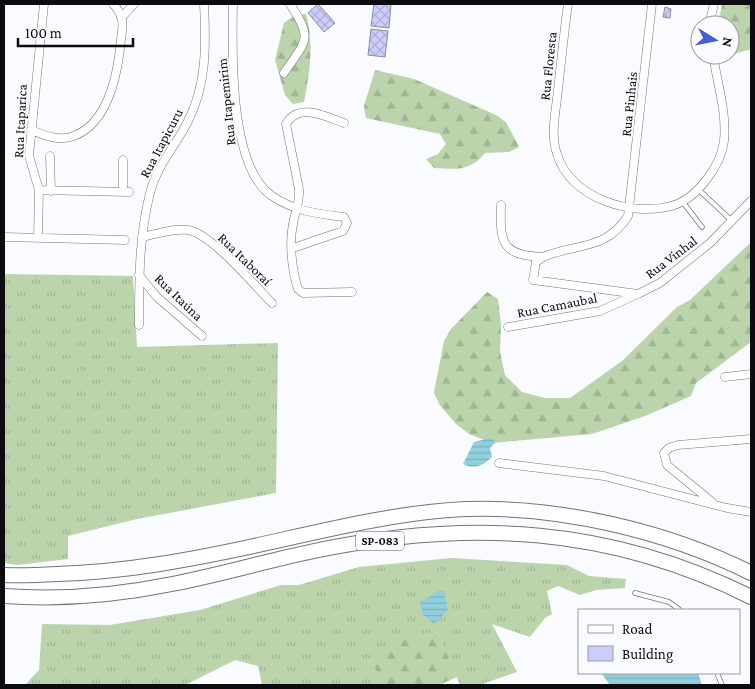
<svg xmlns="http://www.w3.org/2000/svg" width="755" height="689" viewBox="0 0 755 689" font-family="'Crimson Pro',serif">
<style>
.grass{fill:url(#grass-tufts)}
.forest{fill:url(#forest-firs)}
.water{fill:url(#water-rules)}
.building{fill:url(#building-cross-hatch);stroke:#8d8d96}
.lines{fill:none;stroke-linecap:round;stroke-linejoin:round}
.service-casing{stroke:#74747c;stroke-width:5.5}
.minor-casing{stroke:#74747c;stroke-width:9}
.motorway-casing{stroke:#74747c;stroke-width:16}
.service{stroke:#fff;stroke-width:4}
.minor{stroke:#fff;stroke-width:8}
.motorway{stroke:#fff;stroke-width:14}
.labels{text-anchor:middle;stroke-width:4;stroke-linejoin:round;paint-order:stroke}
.shield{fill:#fafbff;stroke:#535458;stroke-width:1}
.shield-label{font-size:12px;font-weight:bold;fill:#0c0c10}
.street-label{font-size:14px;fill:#0c0c10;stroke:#fafbff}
</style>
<defs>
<pattern id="grass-tufts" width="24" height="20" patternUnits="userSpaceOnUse" patternTransform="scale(1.25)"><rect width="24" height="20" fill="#bbd4ac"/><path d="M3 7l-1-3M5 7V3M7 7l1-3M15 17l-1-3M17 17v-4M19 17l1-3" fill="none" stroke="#a0b593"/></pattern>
<pattern id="forest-firs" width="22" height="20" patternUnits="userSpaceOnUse" patternTransform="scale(1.25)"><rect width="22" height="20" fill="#bbd4ac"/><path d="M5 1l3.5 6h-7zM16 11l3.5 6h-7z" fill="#a0b593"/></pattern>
<pattern id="water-rules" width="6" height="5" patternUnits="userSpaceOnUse" patternTransform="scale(1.25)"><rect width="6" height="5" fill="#90cfdd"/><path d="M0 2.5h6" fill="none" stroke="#7bb1bd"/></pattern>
<pattern id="building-cross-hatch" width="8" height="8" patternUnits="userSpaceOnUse" patternTransform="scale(1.25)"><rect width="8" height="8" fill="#cccdfe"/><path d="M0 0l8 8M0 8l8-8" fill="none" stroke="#aeafd9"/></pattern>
</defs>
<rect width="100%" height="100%" fill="#fafbff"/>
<path class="grass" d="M4 274 133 276 137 347 278 343 276 493 137 519 68 536V559L17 565 4 563Z
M451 558 567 565 589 576 626 579 625 588 596 590 580 595 558 586 547 591 552 614 545 618 530 637 492 624 517 672 479 685H460L437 631 370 660 384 685H262L258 666 235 660 185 685H25L39 670 42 624 110 625 200 610 281 585H299L359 567Z"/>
<path class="forest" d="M722 4H751V50C741 50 736 56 726 55H730V25H718Z
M306 14C314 44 310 72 304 102L293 104 285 95 275 60 284 23 295 15Z
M375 70 414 79 496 115 506 122 519 147 509 152 485 153C470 172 455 169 434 168L426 159 438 154 446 144 440 134 366 118 364 106Z
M751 242V342L696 383 691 396 645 416 592 434 492 443 469 434 456 424 439 404 434 392 444 341 451 329 487 292 498 299 501 324 500 352 505 375 522 392 545 398H570L622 361 677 307 690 300Z
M437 631 457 677 439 685H384L370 660 405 637Z"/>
<path class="water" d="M490 438 496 442 490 448 492 457C484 465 474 470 463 464L474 442Z
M438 591H444L448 610 434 624 423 615 420 602Z
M601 673H698L702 685H610Z"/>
<path class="building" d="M318 4 335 23 324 32 308 13Z
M374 4H391L389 28 371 26Z
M665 7 671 9 670 18 663 17Z
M371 29 388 31 385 57 368 55Z"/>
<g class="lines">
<g class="service-casing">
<path id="service" d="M698 189 731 220
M682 201 702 227
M635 593 669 602 680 610
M717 673 722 685"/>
</g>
<g class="minor-casing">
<path id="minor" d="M233 4C232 52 229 167 272 196 294 211 318 214 344 217L347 223 343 231 293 248
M568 4C564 33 561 62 558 90 556 111 550 134 557 154 570 198 631 217 671 206 696 200 721 166 724 141 727 113 717 82 713 55
M652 4 628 216C606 251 576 243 543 257L536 262 533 280 638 294 660 283 710 243 751 201
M122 17 134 4
M709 25 714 4
M284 73C306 40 314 40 290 4
M344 123C325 116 298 102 286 124L299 189C300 202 295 212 293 224 289 243 292 271 298 289L303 293 352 292
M31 130C44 135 57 141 71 137 109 125 118 73 121 39 122 33 124 23 121 17 120 12 116 7 113 4
M50 156 51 191
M39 190 129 192
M123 192V160
M501 205C500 243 501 255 543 257
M4 237 125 240
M142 237C156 234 173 228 188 230 212 234 254 285 272 303
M38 238 39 190 29 156 44 4
M139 275 157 297 202 336
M139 325C139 280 139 236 150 193 157 165 175 147 187 123 207 86 206 44 204 4
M508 327 600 311 638 294
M725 377 751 374
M499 463 604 476 727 508 751 512
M712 502 667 465 664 453 669 448 678 445 751 439"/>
</g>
<g class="motorway-casing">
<path id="motorway" d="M4 575C21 576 40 575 57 574 125 572 189 560 254 546 322 531 397 512 466 509 560 506 667 531 751 573
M4 596C59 600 118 595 172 584 219 575 266 561 314 551 468 519 609 526 751 597"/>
</g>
<use href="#service" class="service"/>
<use href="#minor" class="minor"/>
<use href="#motorway" class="motorway"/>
</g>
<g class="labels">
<rect class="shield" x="356" y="531.5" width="48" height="19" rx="4"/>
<g class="shield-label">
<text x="380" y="545">SP-083</text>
</g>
<g class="street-label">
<text transform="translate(548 66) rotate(-84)" y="5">Rua Floresta</text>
<text transform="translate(226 102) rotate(-96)" y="5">Rua Itapemirim</text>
<text transform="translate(629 104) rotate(-84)" y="5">Rua Pinhais</text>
<text transform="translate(20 121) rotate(-87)" y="5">Rua Itaparica</text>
<text transform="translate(161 143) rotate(-62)" y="5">Rua Itapicuru</text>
<text transform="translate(671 257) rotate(-37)" y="5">Rua Vinhal</text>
<text transform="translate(245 259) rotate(44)" y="5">Rua Itaboraí</text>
<text transform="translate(179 297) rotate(44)" y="5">Rua Itaúna</text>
<text transform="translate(557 305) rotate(-11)" y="5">Rua Camaubal</text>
</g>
</g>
<rect width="755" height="689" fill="none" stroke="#0c0c10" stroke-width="10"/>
<rect x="578" y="609" width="162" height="65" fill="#fafbff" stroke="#9b9b9f"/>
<rect x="588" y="625" width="25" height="8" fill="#ffffff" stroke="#9b9b9f"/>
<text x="622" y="634" font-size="15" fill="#0c0c10">Road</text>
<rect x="588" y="646" width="25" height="15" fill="#cccdfe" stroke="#9b9b9f"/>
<text x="622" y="659" font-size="15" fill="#0c0c10">Building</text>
<g transform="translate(715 40) rotate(100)"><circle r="24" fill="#fafbff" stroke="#9b9b9f"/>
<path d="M0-4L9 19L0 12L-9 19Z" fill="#465ed2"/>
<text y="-8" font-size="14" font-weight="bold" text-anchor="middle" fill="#0c0c10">N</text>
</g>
<path d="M18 38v8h115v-8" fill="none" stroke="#0c0c10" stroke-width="2.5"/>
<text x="25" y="38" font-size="15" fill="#0c0c10" stroke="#fafbff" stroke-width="4" paint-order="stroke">100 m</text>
</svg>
